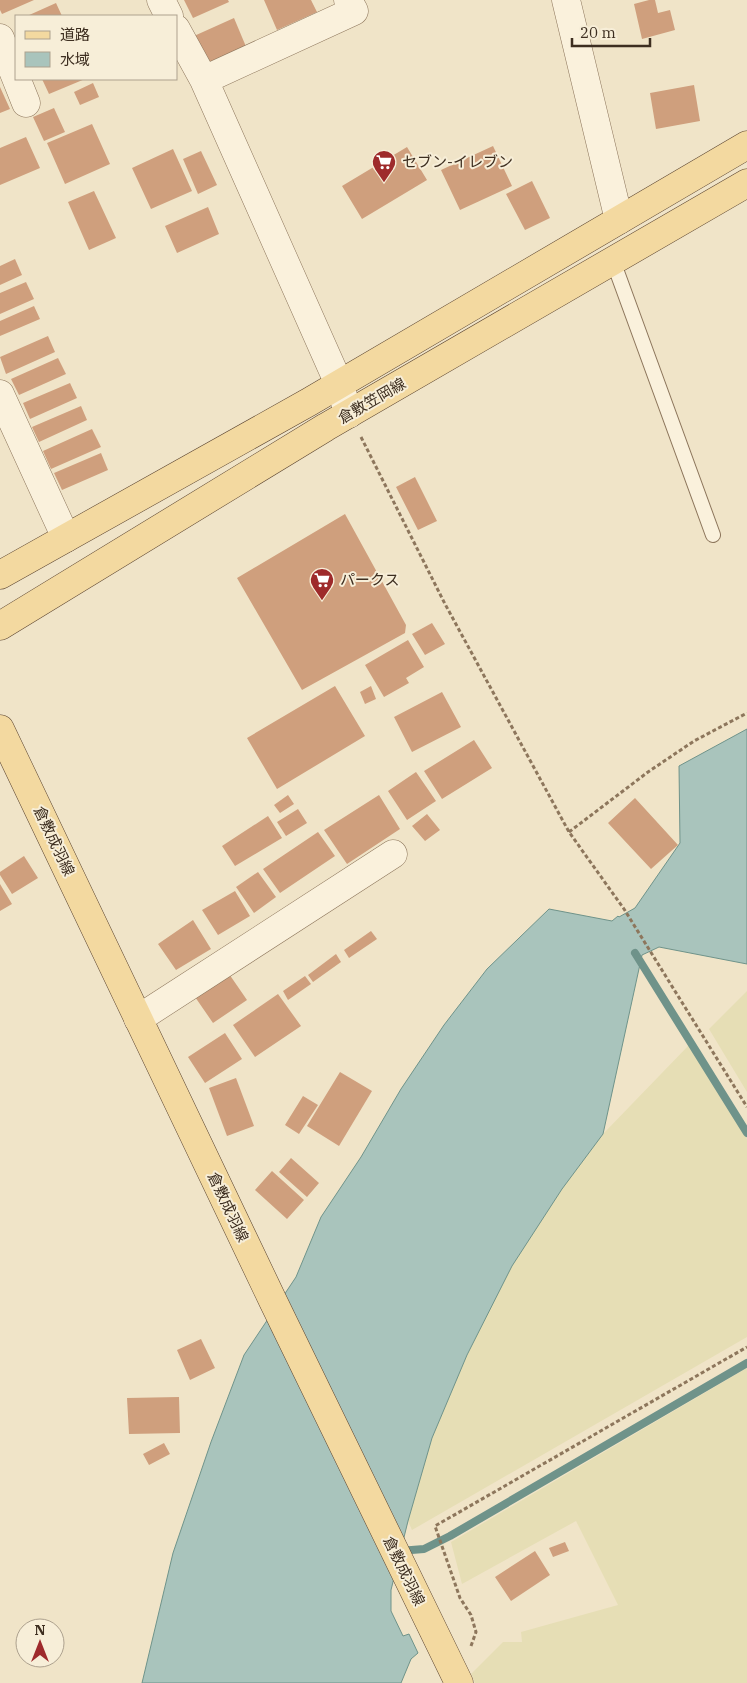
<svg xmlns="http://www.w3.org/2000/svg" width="747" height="1683" viewBox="0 0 747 1683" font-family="'IBM Plex Serif','Noto Sans JP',serif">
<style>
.farmland{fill:#e6deb5}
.water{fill:#a9c4bc;stroke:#6f938a}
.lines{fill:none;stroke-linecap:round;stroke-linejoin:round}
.stream{stroke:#6f938a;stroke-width:8}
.building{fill:#cf9f7d}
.lane-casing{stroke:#8d765c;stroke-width:16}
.street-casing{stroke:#8d765c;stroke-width:29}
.primary-casing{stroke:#5b4430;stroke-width:29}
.path{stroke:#8d765c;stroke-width:3;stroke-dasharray:4 2.5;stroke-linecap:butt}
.lane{stroke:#faf1dc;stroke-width:14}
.street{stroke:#faf1dc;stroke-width:28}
.primary{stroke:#f3d9a0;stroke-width:28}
.labels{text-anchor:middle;stroke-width:4;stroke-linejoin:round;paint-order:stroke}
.poi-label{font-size:15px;fill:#3d2e20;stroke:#f7eed8;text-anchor:start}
.street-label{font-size:15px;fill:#3d2e20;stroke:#f7eed8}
</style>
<rect width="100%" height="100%" fill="#f0e4c8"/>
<path class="farmland" d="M747 991V1092L709 1029Z
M689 1045 747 1139V1337L412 1530 408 1521 432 1438 467 1355 512 1265 562 1189 603 1134Z
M747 1368V1683H475L471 1674 503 1642H522L521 1632 618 1605 576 1521 462 1584 451 1542Z"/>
<path class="water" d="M747 729V964L659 947 642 955 603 1134 562 1189 512 1266 467 1355 432 1438 408 1521 391 1590V1611L403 1636 409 1634 418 1653 411 1659 401 1683H142L173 1553 211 1442 244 1355 296 1277 321 1217 361 1157 401 1089 444 1025 487 969 549 909 612 921 618 916 619 917 635 908 680 843 679 766Z"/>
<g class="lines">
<path class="stream" d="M635 953 747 1133
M399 1551 424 1549 450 1536 747 1363"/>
</g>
<path class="building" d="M0 0H34L2 14 0 10Z
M184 0H228L229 2 193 18Z
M264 0H311L317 12 277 30Z
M649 0H655L658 13 670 10 675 30 642 39 634 4Z
M56 3 62 16H27Z
M234 18 247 49 208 67 194 36Z
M42 79H85L49 94Z
M93 83 99 97 80 105 74 92Z
M694 85 700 121 656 129 650 93Z
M0 87 10 109 0 113Z
M54 108 65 132 44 141 33 117Z
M92 124 110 164 65 184 47 143Z
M26 137 40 168 0 185V148Z
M493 146 512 186 460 210 441 170Z
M407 147 427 180 362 219 342 186Z
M173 149 192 191 151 209 132 168Z
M201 151 217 185 198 194 183 159Z
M532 181 550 218 525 230 506 194Z
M94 191 116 238 89 250 68 202Z
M208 207 219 234 177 253 165 226Z
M15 259 22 275 0 285V266Z
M26 282 34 299 0 314V293Z
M34 306 40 319 0 336V321Z
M48 336 55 352 6 374 0 357Z
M58 358 66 374 19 395 11 379Z
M70 383 77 398 30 419 23 403Z
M81 406 87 420 39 442 32 427Z
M92 429 101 447 51 469 43 451Z
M101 453 108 470 62 490 54 473Z
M415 477 437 521 418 530 396 487Z
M345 514 406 625 405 633 302 690 237 578Z
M432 623 445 644 425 655 412 634Z
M408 640 424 667 406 678 409 683 384 697 365 665Z
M335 686 365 736 277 789 247 738Z
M371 686 376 699 365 704 360 692Z
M442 692 461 727 412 752 394 717Z
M474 740 492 768 442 799 424 771Z
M416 772 436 801 407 820 388 791Z
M288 795 294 804 280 813 274 805Z
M379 795 400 829 347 864 324 830Z
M635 798 678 845 651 869 608 823Z
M298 809 307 823 286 836 277 822Z
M427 814 440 830 425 841 412 826Z
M268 816 282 838 235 866 222 846Z
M318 832 335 856 280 893 263 869Z
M24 856 38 878 12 894 0 875V872Z
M258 872 276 897 254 913 236 887Z
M0 884 12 904 0 911Z
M235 891 250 916 218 935 202 910Z
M193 920 211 949 176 970 158 944Z
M371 931 377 939 349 958 344 950Z
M336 954 341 962 313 982 308 975Z
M227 971 247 1000 213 1023 193 994Z
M305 976 311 984 288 1000 283 991Z
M278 994 301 1026 255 1057 233 1025Z
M225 1033 242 1059 205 1083 188 1057Z
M340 1072 372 1091 339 1146 307 1126Z
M236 1078 254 1126 227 1136 209 1088Z
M303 1096 318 1105 299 1134 285 1125Z
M291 1158 319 1183 307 1197 279 1172Z
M272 1171 304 1200 287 1219 255 1190Z
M201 1339 215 1368 190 1380 177 1350Z
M179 1397 180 1433 129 1434 127 1398Z
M164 1443 170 1454 149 1465 143 1454Z
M565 1542 569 1551 553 1557 549 1548Z
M535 1551 550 1575 511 1601 495 1577Z"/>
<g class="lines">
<g class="lane-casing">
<path id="lane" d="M613 261 713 535"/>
</g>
<g class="street-casing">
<path id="street" d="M161 0 169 16
M566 0 619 220
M176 29 204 80 339 384 349 414
M0 38 26 103
M204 80 354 11 348 0
M0 394 66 538
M138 1019 393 854"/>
</g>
<g class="primary-casing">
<path id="primary" d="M0 575 309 402 747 145
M0 626 326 427 747 183
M0 729 273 1301 459 1683"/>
</g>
<path class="path" d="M361 437 445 604 569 832 624 909 747 1107
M569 832 648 772 694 741 747 713
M471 1646 476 1632 471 1615 460 1598 435 1526 747 1347"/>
<use href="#lane" class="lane"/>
<use href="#street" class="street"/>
<use href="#primary" class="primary"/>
</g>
<defs>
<g id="supermarket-pin" transform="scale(1.25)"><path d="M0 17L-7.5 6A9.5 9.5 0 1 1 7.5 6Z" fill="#9e2a2b" stroke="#f7eed8"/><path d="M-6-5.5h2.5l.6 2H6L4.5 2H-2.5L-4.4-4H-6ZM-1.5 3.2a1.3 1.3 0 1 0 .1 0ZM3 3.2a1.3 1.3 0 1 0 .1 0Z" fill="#fff"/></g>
</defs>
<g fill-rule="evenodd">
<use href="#supermarket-pin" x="384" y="162"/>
<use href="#supermarket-pin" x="322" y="580"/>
</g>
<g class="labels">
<g class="poi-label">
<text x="402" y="167">セブン-イレブン</text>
<text x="340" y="585">パークス</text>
</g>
<g class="street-label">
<text transform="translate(372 401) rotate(-30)" y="5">倉敷笠岡線</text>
<text transform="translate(54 841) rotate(65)" y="5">倉敷成羽線</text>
<text transform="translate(228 1207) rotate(65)" y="5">倉敷成羽線</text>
<text transform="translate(404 1571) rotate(64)" y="5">倉敷成羽線</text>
</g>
</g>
<rect x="15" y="15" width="162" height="65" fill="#f7eed8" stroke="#ada18e"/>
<rect x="25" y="31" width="25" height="8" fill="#f3d9a0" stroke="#ada18e"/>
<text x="60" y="40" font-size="15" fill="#3d2e20">道路</text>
<rect x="25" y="52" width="25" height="15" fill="#a9c4bc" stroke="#ada18e"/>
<text x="60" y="65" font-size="15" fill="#3d2e20">水域</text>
<g transform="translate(40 1643)"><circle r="24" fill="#f7eed8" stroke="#ada18e"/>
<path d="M0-4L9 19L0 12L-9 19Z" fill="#9e2a2b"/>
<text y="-8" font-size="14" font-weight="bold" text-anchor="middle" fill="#3d2e20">N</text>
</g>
<path d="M572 38v8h78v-8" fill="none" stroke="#3d2e20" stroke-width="2.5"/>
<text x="580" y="38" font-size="15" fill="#3d2e20" stroke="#f7eed8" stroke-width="4" paint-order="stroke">20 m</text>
</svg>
